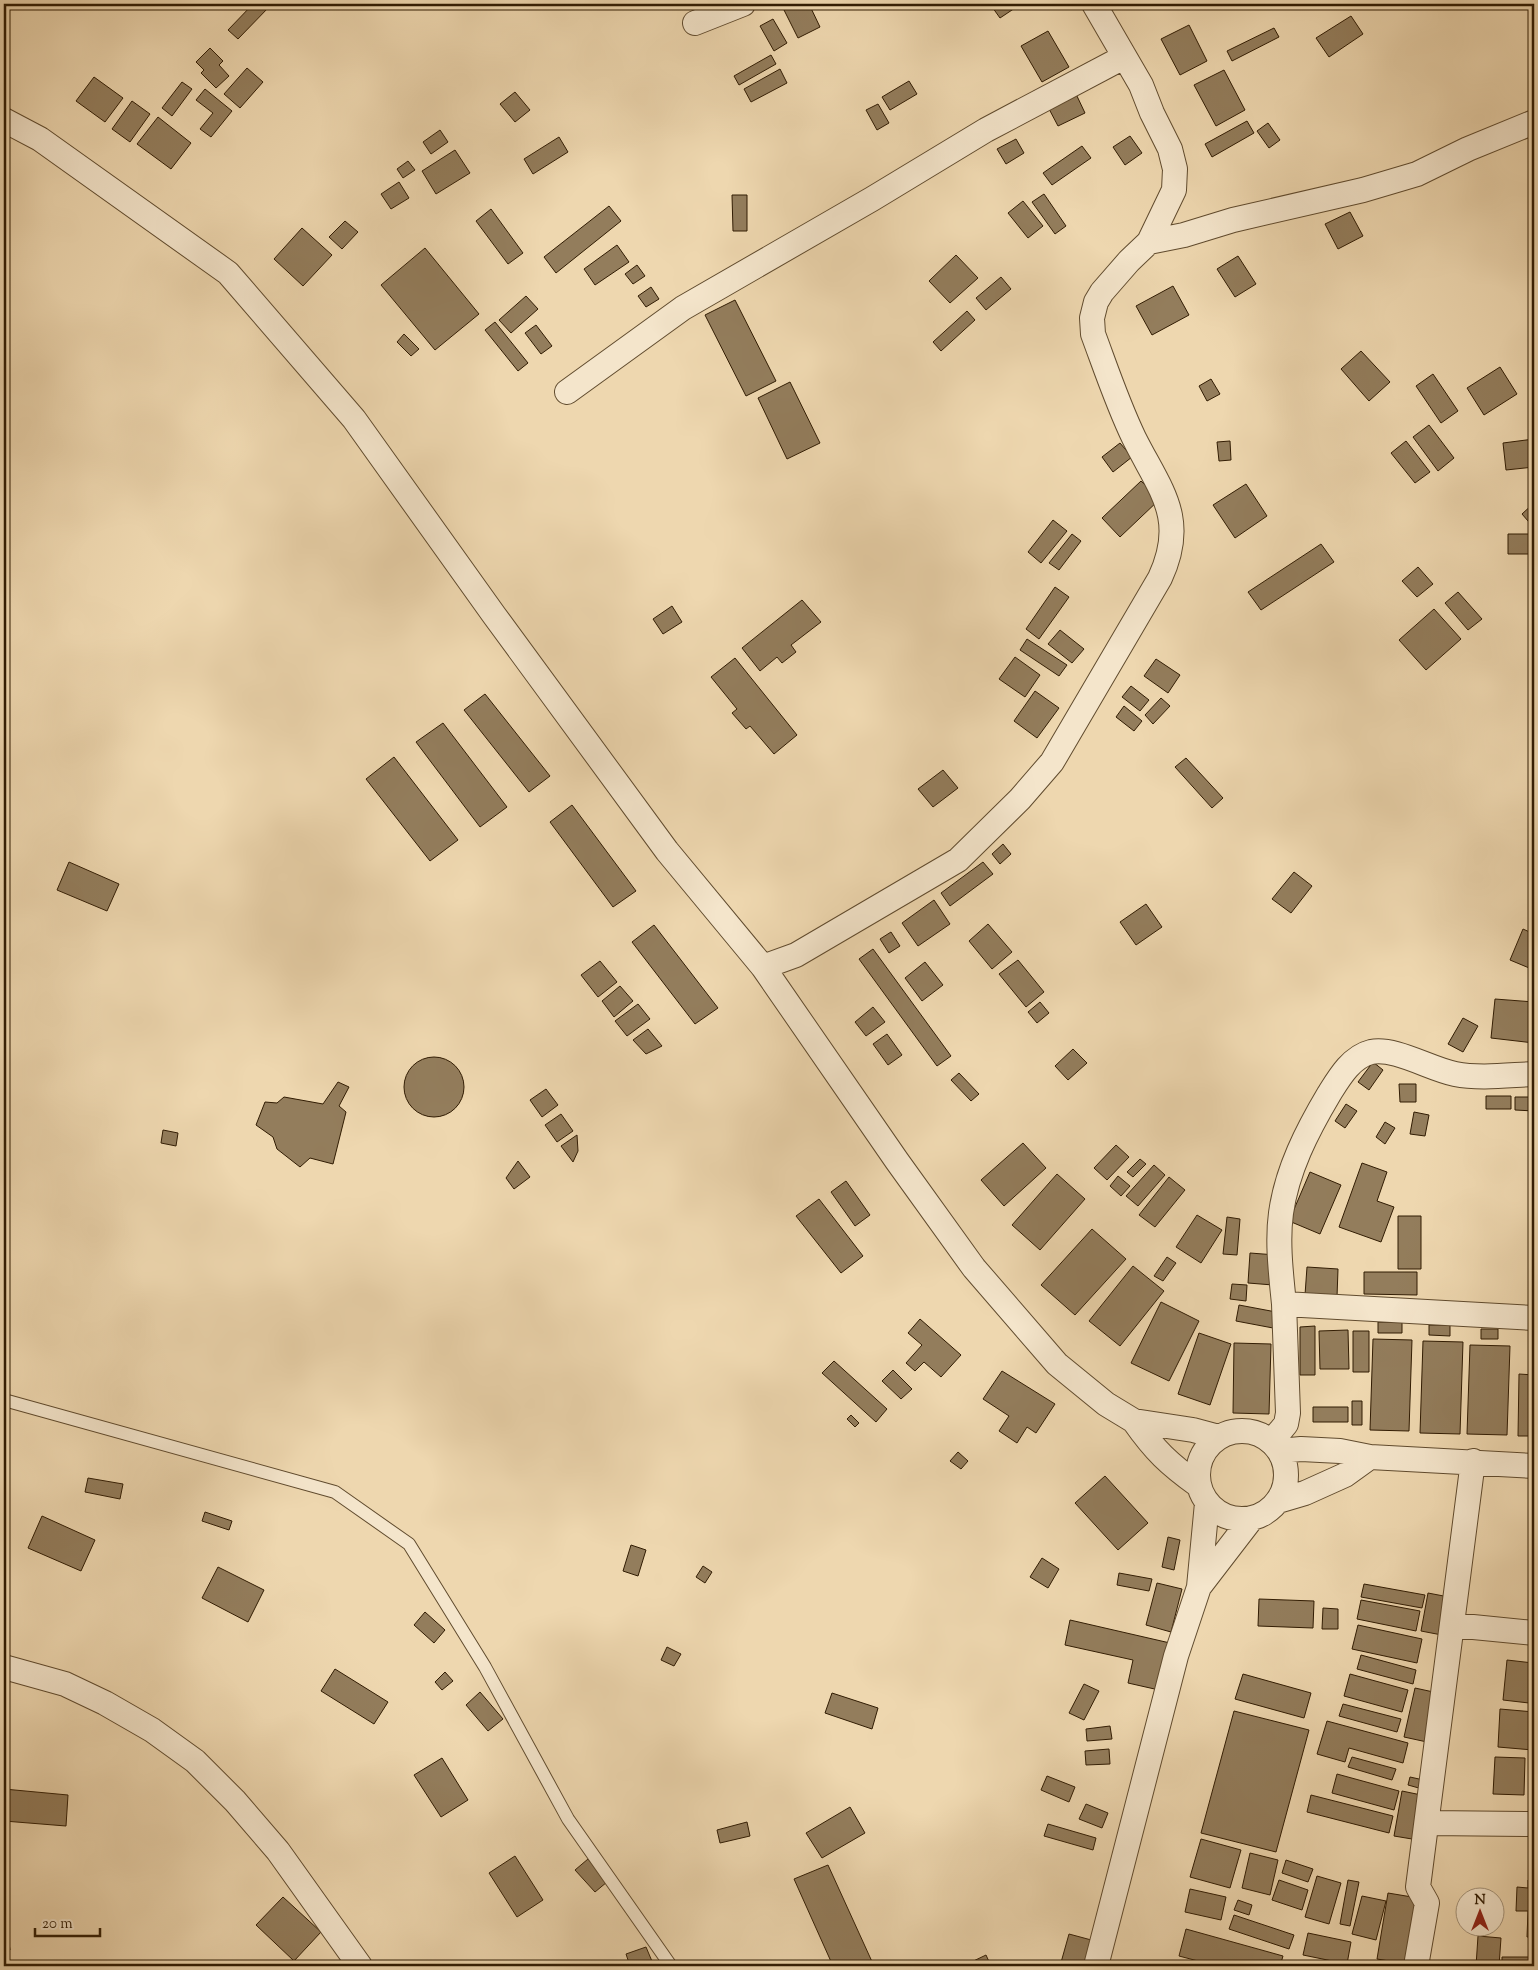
<svg xmlns="http://www.w3.org/2000/svg" width="1538" height="1970" viewBox="0 0 1538 1970" font-family="'Sorts Mill Goudy',serif">
<style>
.building{fill:#937d5c;stroke:#311c03}
.lines{fill:none;stroke-linecap:round;stroke-linejoin:round}
.lane-casing{stroke:#604b2e;stroke-width:14}
.street-casing{stroke:#604b2e;stroke-width:26}
.lane{stroke:#f4e5cb;stroke-width:12}
.street{stroke:#f4e5cb;stroke-width:24}
</style>
<rect width="100%" height="100%" fill="#eed7af"/>
<filter id="stains"><feTurbulence type="fractalNoise" baseFrequency=".004" numOctaves="4"/><feColorMatrix values="0 0 0 0 .2 0 0 0 0 .09 0 0 0 0 .02 0 0 0 .5 -.17"/></filter>
<radialGradient id="worn" r=".72"><stop offset=".6" stop-color="#630" stop-opacity="0"/><stop offset="1" stop-color="#630" stop-opacity=".3"/></radialGradient>
<path class="building" d="M253 4H266L269 7 238 39 228 30Z
M787 4H809L820 27 798 38 782 6Z
M990 4H1021L1000 18Z
M1351 16 1363 34 1329 57 1316 38Z
M773 19 787 43 774 51 760 26Z
M1189 25 1207 61 1180 75 1161 39Z
M1274 28 1279 37 1232 61 1227 51Z
M1048 31 1069 67 1042 82 1021 46Z
M210 48 223 61 219 65 229 76 216 88 201 73 204 70 196 62Z
M771 55 776 64 739 85 734 76Z
M247 68 263 82 240 108 224 94Z
M780 69 787 83 751 102 744 89Z
M1224 70 1245 110 1216 126 1194 85Z
M94 77 123 98 105 122 76 101Z
M909 81 917 94 890 110 882 97Z
M182 82 192 89 172 116 162 108Z
M205 89 232 111 211 137 200 129 213 113 196 100Z
M515 92 530 110 515 122 500 104Z
M1076 94 1085 113 1058 126 1048 107Z
M132 101 150 114 130 142 112 129Z
M878 104 889 123 877 130 866 110Z
M158 117 191 143 171 169 137 144Z
M1247 121 1254 133 1212 157 1205 144Z
M1268 123 1280 140 1269 148 1257 131Z
M440 130 448 142 431 154 423 142Z
M1130 136 1142 153 1125 165 1113 147Z
M559 137 568 152 533 174 524 159Z
M1016 139 1024 153 1006 164 997 149Z
M1082 146 1091 158 1052 185 1043 173Z
M455 150 470 173 436 194 422 171Z
M408 161 415 170 403 178 397 169Z
M399 182 409 198 391 209 381 194Z
M1044 194 1066 226 1055 234 1032 202Z
M732 195H747V231H733Z
M1023 201 1043 226 1028 238 1008 213Z
M609 206 621 221 556 273 544 257Z
M491 209 523 253 508 264 476 221Z
M1350 212 1363 236 1338 249 1325 224Z
M345 221 358 232 342 249 329 237Z
M302 228 332 255 303 286 274 259Z
M617 245 629 262 595 285 584 269Z
M425 248 479 314 435 350 381 285Z
M956 255 978 278 950 303 929 281Z
M1238 256 1256 284 1235 297 1217 269Z
M637 265 645 276 633 284 625 274Z
M1001 277 1011 289 986 310 976 298Z
M1173 286 1189 315 1152 335 1136 306Z
M651 287 659 299 646 307 638 296Z
M526 296 538 309 511 333 499 320Z
M735 300 776 381 746 396 705 315Z
M967 311 975 320 941 351 933 342Z
M495 322 528 363 518 371 485 330Z
M536 325 552 346 541 354 525 333Z
M404 334 419 349 411 356 397 342Z
M1361 351 1390 382 1369 401 1341 369Z
M1500 367 1517 394 1484 415 1467 388Z
M1433 374 1458 411 1441 423 1416 386Z
M1211 379 1220 394 1207 401 1199 386Z
M790 382 820 443 787 459 758 398Z
M1429 425 1454 458 1438 471 1413 437Z
M1534 439V467L1506 470 1503 443Z
M1230 441 1231 460 1219 461 1217 442Z
M1406 441 1430 472 1415 483 1391 453Z
M1120 443 1132 457 1113 472 1102 457Z
M1141 481 1160 499 1120 537 1102 518Z
M1246 484 1267 516 1235 538 1213 505Z
M1534 503V528L1522 514Z
M1053 520 1067 531 1041 563 1028 552Z
M1072 534 1081 541 1059 570 1049 563Z
M1508 534H1529V554H1508Z
M1321 544 1334 562 1261 610 1248 592Z
M1418 567 1433 584 1417 597 1402 581Z
M1055 587 1069 597 1039 639 1026 629Z
M1458 592 1482 619 1468 630 1445 603Z
M802 600 821 622 791 645 796 652 782 663 777 657 760 671 742 648Z
M672 606 682 622 663 634 653 619Z
M1434 609 1461 639 1426 670 1399 640Z
M1060 630 1084 649 1072 663 1048 644Z
M1027 639 1067 665 1059 676 1020 650Z
M1015 657 1040 675 1025 697 999 679Z
M735 658 797 735 774 754 750 726 746 729 732 713 737 709 711 677Z
M1156 659 1180 675 1168 693 1144 676Z
M1131 686 1149 700 1140 711 1122 697Z
M1035 691 1059 708 1037 738 1014 721Z
M485 694 550 776 529 792 464 710Z
M1161 698 1170 706 1153 724 1145 715Z
M1124 706 1142 721 1134 731 1116 717Z
M443 723 507 807 480 827 416 742Z
M394 757 458 840 430 861 366 779Z
M1186 758 1223 798 1212 808 1175 767Z
M943 770 958 788 933 807 918 789Z
M572 805 636 891 613 907 550 822Z
M1003 844 1011 854 1000 864 992 854Z
M69 862 119 884 107 911 57 890Z
M983 862 993 874 950 906 941 893Z
M1294 872 1312 886 1291 913 1272 899Z
M934 900 950 924 918 946 902 923Z
M1146 904 1162 927 1136 945 1120 922Z
M988 924 1012 952 992 969 969 941Z
M654 925 718 1008 695 1024 632 942Z
M1523 929 1534 934V970L1510 960Z
M891 932 900 946 889 953 880 939Z
M873 949 951 1056 937 1066 859 959Z
M1018 960 1044 992 1026 1007 999 974Z
M600 961 617 982 598 997 581 975Z
M925 962 943 985 922 1001 905 978Z
M620 986 633 1001 614 1017 602 1001Z
M1495 999 1534 1002V1043L1491 1038Z
M1040 1002 1049 1013 1037 1023 1028 1012Z
M638 1004 650 1019 627 1036 615 1021Z
M873 1007 885 1022 866 1036 855 1022Z
M1463 1018 1478 1026 1463 1052 1448 1044Z
M648 1029 662 1046 646 1054 633 1040Z
M887 1034 902 1055 888 1065 873 1044Z
M1073 1049 1087 1063 1068 1080 1055 1066Z
M404 1087a30 30 0 1 1 60 0a30 30 0 1 1-60 0Z
M1373 1062 1383 1070 1369 1090 1358 1082Z
M959 1073 979 1094 971 1101 951 1080Z
M338 1082 349 1087 339 1106 346 1112 333 1164 310 1158 300 1167 277 1149 273 1137 256 1125 265 1102 277 1103 284 1097 323 1104Z
M1399 1084H1416V1102H1400Z
M546 1089 558 1105 542 1117 530 1100Z
M1486 1096H1511V1109H1486Z
M1515 1097H1534V1111L1515 1110Z
M1346 1104 1357 1111 1345 1128 1335 1121Z
M1414 1112 1429 1115 1425 1136 1410 1134Z
M561 1114 573 1131 557 1142 545 1125Z
M1385 1122 1395 1128 1385 1144 1376 1137Z
M163 1130 178 1133 176 1146 161 1143Z
M577 1135 578 1151 573 1162 561 1146Z
M1023 1143 1046 1168 1004 1206 981 1180Z
M1116 1145 1129 1157 1107 1180 1094 1168Z
M1140 1159 1146 1164 1133 1177 1127 1172Z
M518 1161 530 1177 514 1189 506 1178Z
M1362 1163 1387 1172 1377 1201 1394 1207 1381 1242 1339 1227Z
M1154 1165 1165 1175 1138 1206 1126 1196Z
M1310 1172 1341 1185 1320 1234 1289 1221Z
M1057 1174 1085 1199 1040 1250 1012 1225Z
M1118 1176 1130 1186 1121 1196 1110 1186Z
M1169 1177 1185 1190 1155 1227 1139 1215Z
M846 1181 870 1215 855 1226 831 1192Z
M819 1199 863 1256 841 1273 796 1216Z
M1197 1215 1222 1230 1201 1263 1176 1247Z
M1398 1216H1421V1269H1398Z
M1227 1217 1240 1219 1237 1255 1223 1254Z
M1092 1229 1126 1259 1075 1315 1041 1285Z
M1250 1253 1276 1255 1273 1285 1248 1283Z
M1167 1257 1176 1263 1163 1281 1154 1276Z
M1133 1266 1164 1291 1120 1346 1089 1321Z
M1307 1267 1338 1269 1337 1297 1305 1295Z
M1364 1272H1417V1295L1364 1294Z
M1232 1284 1247 1285 1246 1301 1230 1299Z
M1161 1302 1199 1321 1169 1381 1131 1363Z
M1239 1305 1276 1312 1273 1328 1236 1321Z
M920 1319 961 1355 941 1377 924 1362 915 1371 906 1363 922 1345 908 1333Z
M1378 1322H1402V1333H1378Z
M1429 1325H1450V1336L1429 1335Z
M1315 1326V1375H1300V1327Z
M1481 1329H1498V1339H1481Z
M1348 1330 1349 1369H1320L1319 1331Z
M1353 1331H1369V1372H1353Z
M1199 1333 1231 1344 1210 1405 1178 1394Z
M1373 1339 1412 1340 1409 1431 1370 1430Z
M1423 1341 1463 1342 1460 1434 1420 1433Z
M1234 1343 1271 1344 1269 1414 1233 1413Z
M1470 1345 1510 1346 1507 1435 1467 1434Z
M834 1361 887 1409 876 1422 822 1373Z
M893 1370 912 1389 901 1399 882 1381Z
M1002 1371 1055 1404 1036 1433 1027 1427 1017 1443 999 1431 1009 1416 983 1399Z
M1519 1374 1534 1375V1436H1518Z
M1352 1401H1362V1425H1352Z
M1313 1407H1348V1422H1313Z
M851 1415 859 1423 855 1427 847 1419Z
M958 1452 968 1461 961 1469 950 1461Z
M1105 1476 1148 1523 1118 1550 1075 1503Z
M88 1478 123 1484 120 1499 85 1492Z
M205 1512 232 1521 229 1530 202 1521Z
M42 1516 95 1540 81 1571 28 1548Z
M1168 1537 1180 1540 1174 1570 1162 1567Z
M631 1545 646 1550 638 1576 623 1571Z
M1042 1558 1059 1569 1048 1588 1030 1577Z
M703 1566 712 1572 705 1583 696 1577Z
M218 1567 264 1590 248 1622 202 1598Z
M1119 1573 1152 1579 1149 1591 1117 1585Z
M1157 1583 1182 1589 1171 1632 1146 1625Z
M1364 1584 1425 1595 1422 1608 1361 1597Z
M1428 1593 1454 1598 1447 1636 1421 1631Z
M1259 1599 1314 1601 1313 1628 1258 1626Z
M1361 1600 1420 1611 1416 1631 1357 1619Z
M1323 1608 1338 1609V1629H1322Z
M425 1612 445 1630 434 1643 414 1625Z
M1070 1620 1170 1643 1159 1690 1128 1683 1133 1660 1065 1645Z
M1358 1625 1422 1639 1417 1663 1352 1649Z
M667 1647 681 1654 674 1666 661 1660Z
M1361 1655 1416 1670 1413 1684 1357 1669Z
M1507 1660 1533 1663 1529 1703 1503 1700Z
M335 1669 388 1702 374 1724 321 1691Z
M445 1672 453 1681 442 1690 435 1682Z
M1243 1674 1311 1693 1304 1718 1235 1699Z
M1350 1674 1408 1690 1402 1712 1344 1696Z
M1084 1684 1099 1691 1084 1720 1069 1713Z
M1415 1688 1438 1693 1427 1742 1404 1737Z
M480 1692 503 1719 488 1731 466 1705Z
M832 1693 878 1708 872 1729 825 1713Z
M1343 1704 1401 1719 1397 1732 1339 1716Z
M1500 1709 1534 1712 1533 1750 1498 1747Z
M1234 1711 1309 1730 1276 1852 1201 1833Z
M1327 1721 1408 1743 1403 1763 1349 1748 1345 1762 1317 1754Z
M1110 1726 1112 1739 1087 1741 1086 1729Z
M1109 1749 1110 1764 1086 1765 1085 1751Z
M1352 1757 1396 1769 1392 1780 1348 1767Z
M1495 1757 1525 1758 1524 1795 1493 1794Z
M442 1758 468 1800 441 1817 414 1775Z
M1530 1773H1534V1799H1530Z
M1337 1774 1399 1791 1394 1810 1332 1793Z
M1047 1776 1075 1787 1069 1802 1041 1790Z
M1410 1777 1428 1781 1426 1790 1408 1785Z
M4 1789 68 1795 66 1826 4 1821Z
M1402 1791 1426 1796 1418 1840 1394 1836Z
M1311 1795 1393 1816 1389 1833 1307 1812Z
M1086 1804 1108 1813 1102 1828 1079 1819Z
M850 1807 865 1833 822 1858 806 1833Z
M747 1822 750 1836 720 1843 717 1830Z
M1048 1824 1096 1838 1093 1850 1044 1836Z
M1201 1839 1241 1850 1230 1888 1190 1877Z
M1250 1853 1278 1860 1270 1895 1242 1888Z
M515 1856 543 1900 517 1917 489 1873Z
M588 1859 607 1882 595 1892 575 1870Z
M1286 1860 1313 1869 1308 1882 1282 1873Z
M828 1865 874 1966H833L794 1879Z
M1317 1876 1341 1883 1329 1924 1305 1917Z
M1279 1880 1308 1890 1302 1910 1272 1900Z
M1348 1880 1359 1882 1350 1926 1340 1924Z
M1528 1880 1534 1881V1937H1527L1528 1911H1516L1517 1887 1528 1888Z
M1190 1889 1226 1897 1221 1920 1185 1912Z
M1388 1893 1424 1899 1413 1965 1377 1959Z
M1362 1896 1386 1901 1376 1940 1352 1934Z
M283 1897 321 1932 294 1961 256 1925Z
M1238 1900 1252 1905 1249 1915 1234 1910Z
M4 1915H5L10 1950 4 1951Z
M1234 1915 1294 1935 1289 1949 1229 1929Z
M1186 1929 1283 1956 1280 1966H1217L1179 1956Z
M1308 1933 1351 1942 1347 1964 1303 1955Z
M1069 1934 1095 1941 1088 1966H1060Z
M1478 1936 1501 1938 1499 1966H1476Z
M646 1947 654 1966H630L626 1954Z
M986 1955 991 1966H963Z
M1502 1957H1534V1966H1502Z"/>
<g class="lines">
<g class="lane-casing">
<path id="lane" d="M4 1400 335 1492 409 1544 485 1667 568 1819 671 1966"/>
</g>
<g class="street-casing">
<path id="street" d="M695 23 743 4
M4 120 40 139 228 273 354 419 494 615 667 851 763 967 897 1161 974 1268 1057 1364 1106 1404 1134 1421 1193 1430 1219 1437
M1149 242 1184 235 1233 220 1363 190 1417 174 1468 149 1534 122
M567 392 683 308 872 199 986 130 1124 57
M763 967 796 955 958 860 1020 799 1052 762 1160 578C1188 518 1160 490 1134 438 1118 405 1106 369 1093 334L1092 318 1096 302 1102 292 1129 261 1149 242 1174 190 1175 169 1170 149 1152 113 1141 85 1094 4
M1534 1074C1509 1075 1480 1079 1455 1074 1430 1069 1395 1047 1371 1052 1351 1057 1339 1078 1329 1094 1307 1131 1287 1170 1281 1213 1277 1242 1281 1274 1284 1304L1534 1318
M1134 1421C1155 1451 1169 1464 1198 1485
M1198 1475a44 44 0 1 1 88 0a44 44 0 1 1-88 0Z
M1271 1442 1286 1424 1288 1413 1284 1304
M1280 1451 1301 1449 1340 1451 1370 1457 1534 1466
M1278 1501 1305 1493 1345 1475 1370 1457
M1199 1587 1252 1518
M1453 1625 1534 1633
M4 1667 65 1684 105 1703 152 1730 195 1761 235 1801 278 1851 360 1966
M1428 1823 1534 1824
M1096 1966 1176 1656 1199 1587 1207 1503
M1416 1966 1427 1903 1418 1887 1473 1461"/>
</g>
<use href="#lane" class="lane"/>
<use href="#street" class="street"/>
</g>
<rect width="1538" height="1970" fill="none" stroke="#eed7af" stroke-width="20"/>
<rect x="5" y="5" width="1528" height="1960" fill="none" stroke="#311c03" stroke-width="2.5"/>
<rect x="10" y="10" width="1518" height="1950" fill="none" stroke="#311c03"/>
<g transform="translate(1480 1912)"><circle r="24" fill="#f4e5cb" stroke="#a6957b"/>
<path d="M0-4L9 19L0 12L-9 19Z" fill="#8f2418"/>
<text y="-8" font-size="14" font-weight="bold" text-anchor="middle" fill="#311c03">N</text>
</g>
<path d="M35 1928v8h65v-8" fill="none" stroke="#311c03" stroke-width="2.5"/>
<text x="42" y="1928" font-size="15" fill="#311c03" stroke="#f4e5cb" stroke-width="4" paint-order="stroke">20 m</text>
<rect width="100%" height="100%" filter="url(#stains)"/>
<rect width="100%" height="100%" fill="url(#worn)"/>
</svg>
